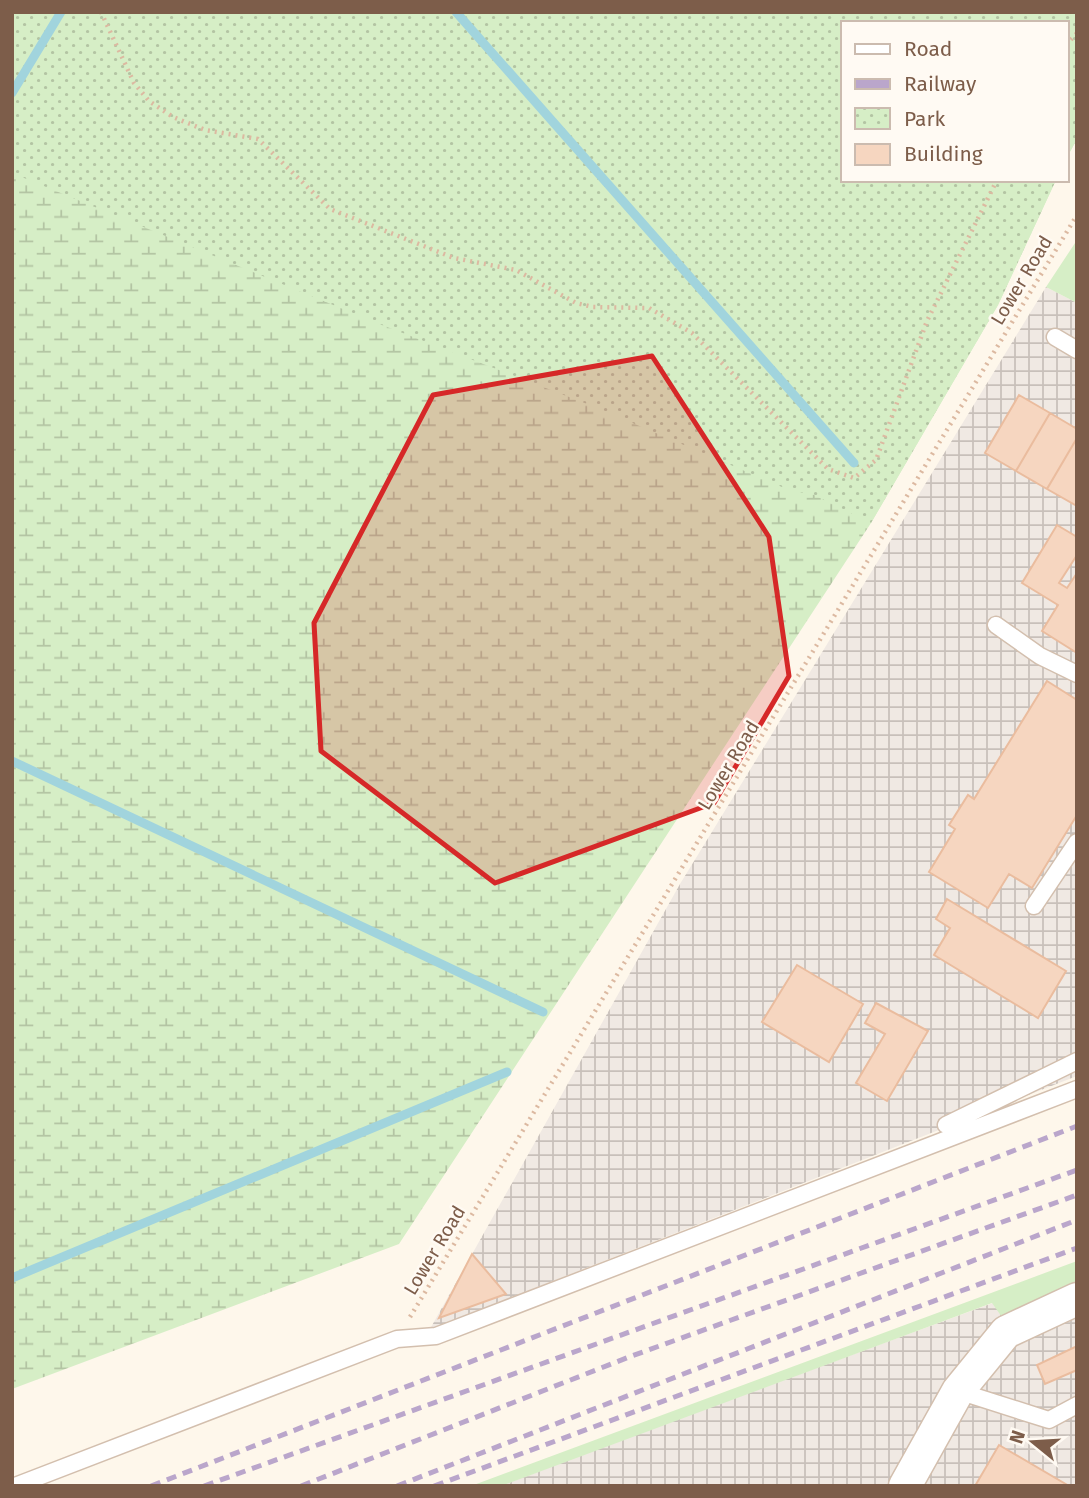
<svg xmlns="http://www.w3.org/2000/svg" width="1089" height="1498" viewBox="0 0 1089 1498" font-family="'Fira Sans',sans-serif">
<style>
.industrial{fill:url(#industrial-grid)}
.grass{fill:#d6eec6}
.wetland{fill:url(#wetland-marsh)}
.park{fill:url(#park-dots)}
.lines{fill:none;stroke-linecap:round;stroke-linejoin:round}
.stream{stroke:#a1d4dd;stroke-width:9}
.building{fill:#f6d6c0;stroke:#eabc9e;stroke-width:2}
.lane-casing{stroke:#d3bfae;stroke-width:19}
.street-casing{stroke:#d3bfae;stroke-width:35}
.path{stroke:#dcb9a1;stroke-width:4.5;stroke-dasharray:2 5;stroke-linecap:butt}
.lane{stroke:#fff;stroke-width:16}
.street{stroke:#fff;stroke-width:32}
.rail{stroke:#baa6cb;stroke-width:5;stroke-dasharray:10 7;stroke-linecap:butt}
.marked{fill:#d62828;fill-opacity:0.2;stroke:#d62828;stroke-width:5;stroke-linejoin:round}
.labels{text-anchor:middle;stroke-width:5;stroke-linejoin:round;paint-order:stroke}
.street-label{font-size:19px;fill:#7d5d4a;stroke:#fffaf3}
</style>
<defs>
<pattern id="industrial-grid" width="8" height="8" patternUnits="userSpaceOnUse" patternTransform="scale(1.75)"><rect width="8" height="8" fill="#f0e9e3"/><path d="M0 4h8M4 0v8" fill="none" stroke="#c8c0ba"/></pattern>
<pattern id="wetland-marsh" width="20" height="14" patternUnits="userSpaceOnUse" patternTransform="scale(1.75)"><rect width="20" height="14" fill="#d6eec6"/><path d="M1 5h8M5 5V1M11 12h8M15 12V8" fill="none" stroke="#b3c4a3"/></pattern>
<pattern id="park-dots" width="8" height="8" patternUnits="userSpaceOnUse" patternTransform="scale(1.75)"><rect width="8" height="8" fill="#d6eec6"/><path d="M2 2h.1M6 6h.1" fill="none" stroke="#b3c4a3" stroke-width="1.8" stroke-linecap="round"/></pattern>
</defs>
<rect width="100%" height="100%" fill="#fef7eb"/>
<path class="industrial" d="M1046 287 1077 303V1076L430 1329 680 884Z
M1077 1272V1486H501L594 1450Z"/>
<path class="grass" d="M1077 240V303L1046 287Z
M1077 1261V1287L1004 1320 992 1303 501 1486H471Z"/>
<path class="wetland" d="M12 12H1077V139L1066 159V23H842V180H1056L998 305 871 523 399 1244 12 1389Z"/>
<path class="park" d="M12 12H1077V139L1066 159V23H842V180H1056L998 305 871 523 814 495 789 490 595 407 382 325 12 173Z"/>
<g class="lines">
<path class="stream" d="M456 12 854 463
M12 93 61 12
M12 761 543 1012
M12 1278 507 1072"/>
</g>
<path class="building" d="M1019 395 1050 413 1016 471 985 453Z
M1050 413 1077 429V438L1047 489 1016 471Z
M1077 438V506L1047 489Z
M1057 525 1077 537V555L1059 583 1067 588 1077 573V653L1042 631 1058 605 1022 583Z
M1047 681 1077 700V815L1032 888 1009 874 988 908 929 872 955 829 949 825 968 795 974 799Z
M947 899 1066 971 1038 1018 934 955 950 928 936 919Z
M797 965 863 1004 829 1062 762 1022Z
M876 1003 928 1031 887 1101 856 1083 885 1034 865 1023Z
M472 1254 506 1294 439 1318Z
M1077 1346V1370L1045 1384 1037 1365Z
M999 1445 1069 1486H975Z"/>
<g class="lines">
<g class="lane-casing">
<path id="lane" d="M1055 337 1077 350
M996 625 1040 656 1077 674
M1034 906 1077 842
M946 1125 1077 1061
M958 1391 1049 1420 1077 1405
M15 1486 397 1339 436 1336 1077 1089"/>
</g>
<g class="street-casing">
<path id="street" d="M905 1486 958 1391 1006 1332 1077 1299"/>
</g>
<path class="path" d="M101 12 134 83 149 101 173 117 205 130 258 139 330 209 454 258 516 270 576 303 593 307 649 308 692 333 828 469 854 478 876 460 927 321 997 180
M1066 45 1077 33
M410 1317 1077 215"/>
<use href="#lane" class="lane"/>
<use href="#street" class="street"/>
<path class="rail" d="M151 1486 1077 1126
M204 1486 1077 1170
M301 1486 629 1357 1077 1195
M397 1486 1077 1220
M434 1486 1077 1248"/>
</g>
<path class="marked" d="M652 356 769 537 789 676 714 803 495 883 321 751 314 623 433 395Z"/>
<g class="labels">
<g class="street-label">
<text transform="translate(1021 280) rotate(-59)" y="7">Lower Road</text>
<text transform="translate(728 765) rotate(-59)" y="7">Lower Road</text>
<text transform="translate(434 1250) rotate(-59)" y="7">Lower Road</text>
</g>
</g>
<rect width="1089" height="1498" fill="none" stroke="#7d5d4a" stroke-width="28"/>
<rect x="841" y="21" width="228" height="161" fill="#fffaf3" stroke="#cbbbaf" stroke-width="2"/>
<rect x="855" y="44" width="35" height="10" fill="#ffffff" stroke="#cbbbaf" stroke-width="2"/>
<text x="904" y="56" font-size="21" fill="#7d5d4a">Road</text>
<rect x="855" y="79" width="35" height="10" fill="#baa6cb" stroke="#cbbbaf" stroke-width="2"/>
<text x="904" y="91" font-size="21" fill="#7d5d4a">Railway</text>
<rect x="855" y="108" width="35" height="21" fill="url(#park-dots)" stroke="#cbbbaf" stroke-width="2"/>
<text x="904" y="126" font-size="21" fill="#7d5d4a">Park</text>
<rect x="855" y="144" width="35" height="21" fill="#f6d6c0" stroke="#cbbbaf" stroke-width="2"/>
<text x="904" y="161" font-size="21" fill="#7d5d4a">Building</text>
<g transform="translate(1033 1442) rotate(288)" stroke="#fffaf3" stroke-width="5" paint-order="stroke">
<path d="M0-5L12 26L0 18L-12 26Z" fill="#7d5d4a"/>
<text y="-10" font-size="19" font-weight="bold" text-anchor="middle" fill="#7d5d4a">N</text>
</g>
</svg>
